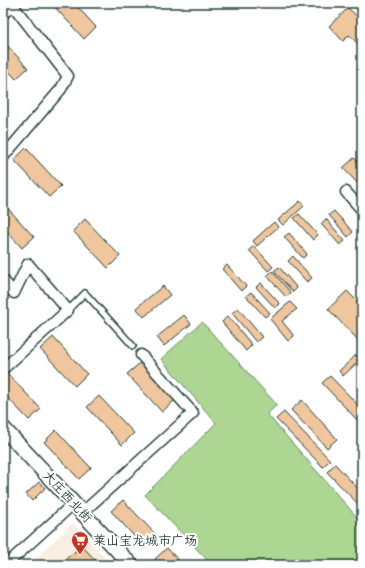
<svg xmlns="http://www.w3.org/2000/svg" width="365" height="568" viewBox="0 0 365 568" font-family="Mynerve,'LXGW WenKai TC',sans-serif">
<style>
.built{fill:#faeee2}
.green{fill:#add693;stroke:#668a64}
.building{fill:#efc69e;stroke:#1f3d34}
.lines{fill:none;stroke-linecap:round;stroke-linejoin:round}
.lane-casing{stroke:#1f3d34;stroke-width:8}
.street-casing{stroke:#1f3d34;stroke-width:13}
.secondary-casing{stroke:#1f3d34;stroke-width:17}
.lane{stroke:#fff;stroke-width:5}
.street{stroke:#fff;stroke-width:10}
.secondary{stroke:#fff;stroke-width:14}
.labels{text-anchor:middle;stroke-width:4;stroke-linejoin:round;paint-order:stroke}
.street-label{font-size:13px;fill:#1f3d34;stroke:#fff}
.poi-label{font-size:13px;fill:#1f3d34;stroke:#fff;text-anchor:start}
</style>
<rect width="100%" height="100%" fill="#fff"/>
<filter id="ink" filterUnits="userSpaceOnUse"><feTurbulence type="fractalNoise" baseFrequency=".025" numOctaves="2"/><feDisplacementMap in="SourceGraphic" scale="8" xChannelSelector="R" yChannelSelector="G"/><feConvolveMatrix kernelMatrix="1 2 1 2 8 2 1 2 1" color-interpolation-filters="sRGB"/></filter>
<g filter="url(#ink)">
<path class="built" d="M73 523 112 565H28Z"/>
<path class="green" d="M202 322 277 405 267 414 362 523V565H212L145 495 216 423 161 359Z"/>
<path class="building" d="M51 3H74L96 27 84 39Z
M348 8 359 18 362 15V43L359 45 349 35 343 41 329 26Z
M3 41 28 68 16 79 3 65Z
M26 148 61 186 49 197 14 160Z
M354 158 362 165V188L343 168Z
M300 201 304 206 283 225 278 220Z
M3 203 34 237 22 248 3 227Z
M334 211 353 232 348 237 329 215Z
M299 214 318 235 313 240 294 218Z
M85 219 120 256 108 268 73 231Z
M326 219 345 241 340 245 321 224Z
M274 222 278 227 257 246 253 241Z
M289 233 307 254 303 258 284 237Z
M254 246 273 267 268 271 249 250Z
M293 256 312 278 307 282 288 261Z
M227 265 246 286 241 291 222 269Z
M279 267 297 288 293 292 274 271Z
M272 271 291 293 286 297 267 276Z
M261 283 280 304 275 308 256 287Z
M163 286 170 295 144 317 136 308Z
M347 291 362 306V344L328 309Z
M251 292 270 313 265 317 246 296Z
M290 302 297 309 282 321 294 336 288 341 270 319Z
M238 308 262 337 256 342 232 313Z
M184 315 191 324 164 346 157 337Z
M228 316 252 345 246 351 222 322Z
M53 337 87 374 75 386 40 349Z
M356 355 360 360 343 376 339 371Z
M140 363 175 400 162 412 127 374Z
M6 372 41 409 29 420 3 393V375Z
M330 376 362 409V421L360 423 322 383Z
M99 396 134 433 122 445 87 407Z
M302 400 337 439 327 448 291 410Z
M284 412 330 460 323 467 276 419Z
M56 430 91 468 79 479 44 442Z
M335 464 362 493V508L327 472Z
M39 482 45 488 32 501 26 494Z
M123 500 158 537 145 548 111 511Z
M82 546 100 565H58Z
M167 548 183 565H161L155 559Z"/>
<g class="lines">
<g class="lane-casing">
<path id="lane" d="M68 310 85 293 133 346"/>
</g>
<g class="street-casing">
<path id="street" d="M3 14 13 5
M3 157 61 89 68 76 11 3
M346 192 362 210
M3 280 14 293 28 264 68 310 3 369
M83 512 193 413 141 355
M6 565 74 503"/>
</g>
<g class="secondary-casing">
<path id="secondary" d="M3 428 131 565"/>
</g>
<use href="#lane" class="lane"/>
<use href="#street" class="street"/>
<use href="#secondary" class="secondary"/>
</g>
</g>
<defs>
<g id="supermarket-pin" transform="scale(0.9)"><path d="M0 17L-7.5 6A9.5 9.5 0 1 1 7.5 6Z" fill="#c8321e" stroke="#fff"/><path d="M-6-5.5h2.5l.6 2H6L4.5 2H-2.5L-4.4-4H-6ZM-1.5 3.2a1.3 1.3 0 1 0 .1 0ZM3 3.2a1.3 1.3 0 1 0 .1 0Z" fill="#fff"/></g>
</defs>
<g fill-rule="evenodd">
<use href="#supermarket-pin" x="80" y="540"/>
</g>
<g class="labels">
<g class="street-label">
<text transform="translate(68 496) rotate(47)" y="5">大庄西北街</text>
</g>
<g class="poi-label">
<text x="93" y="545">莱山宝龙城市广场</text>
</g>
</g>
<rect width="365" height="568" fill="none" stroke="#fff" stroke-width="16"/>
<rect x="8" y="8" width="349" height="552" fill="none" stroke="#1f3d34" stroke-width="1.5" filter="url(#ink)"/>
</svg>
